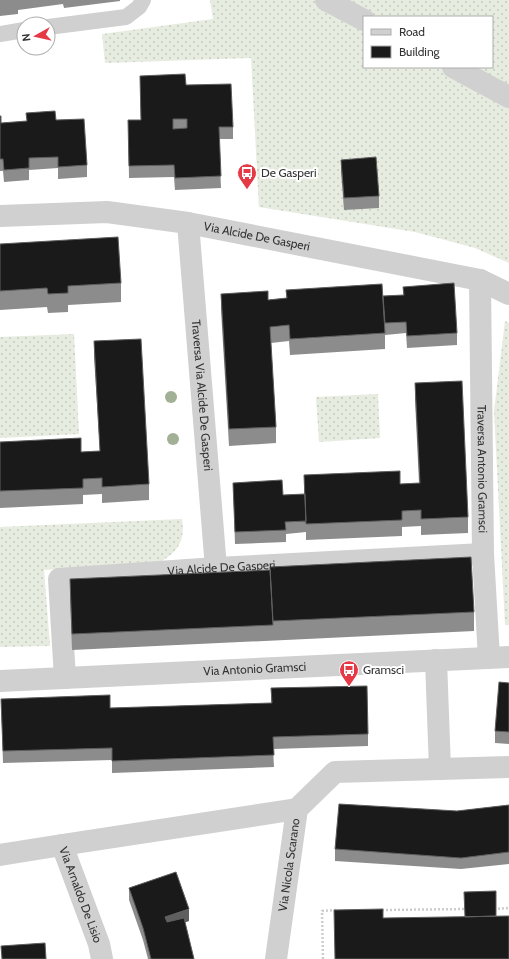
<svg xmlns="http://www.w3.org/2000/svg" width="509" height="959" viewBox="0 0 509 959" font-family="Cabin,sans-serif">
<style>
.grass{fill:url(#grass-dots);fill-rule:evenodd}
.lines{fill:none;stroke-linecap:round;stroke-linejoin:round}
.path{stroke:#cdcdcd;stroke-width:2.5;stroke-dasharray:2 2;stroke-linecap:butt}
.service{stroke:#d0d0d0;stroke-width:16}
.minor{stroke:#d0d0d0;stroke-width:22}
.tree{fill:#a2b095}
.wall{fill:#8c8c8c}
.shaded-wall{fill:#5f5f5f}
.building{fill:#1a1a1a;stroke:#5f5f5f;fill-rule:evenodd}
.labels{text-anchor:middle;stroke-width:4;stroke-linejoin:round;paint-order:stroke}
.poi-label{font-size:12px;fill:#333;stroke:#fff;text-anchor:start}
.street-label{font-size:12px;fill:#333;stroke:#fff}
</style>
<defs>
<pattern id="grass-dots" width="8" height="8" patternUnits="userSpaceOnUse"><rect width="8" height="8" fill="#e6ecdf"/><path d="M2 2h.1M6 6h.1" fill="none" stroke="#c6cbc0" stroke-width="1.8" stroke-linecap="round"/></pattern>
</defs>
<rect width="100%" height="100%" fill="#fff"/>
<path class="grass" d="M210 0H509V263L475 248 415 232 259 207 251 58 105 63 102 34 213 19ZM364 17H492V67H364Z
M505 321 509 323V625H505L494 411Z
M74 334 79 434 0 438V337Z
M378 394 380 438 319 442 316 397Z
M182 519C185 539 180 550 162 561L44 570 50 646 0 647V527Z"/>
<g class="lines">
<path class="path" d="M494 909 509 908
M382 910 467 909
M323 959 322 911 337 910"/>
<path class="service" d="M48 27 126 17 139 7 143 0
M0 34 24 30"/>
<g class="minor">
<path d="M326 0 364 20"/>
<path d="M453 67 509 97"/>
<path id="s1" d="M0 216 107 212 188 223 480 280 509 294"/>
<path id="s2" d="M188 223 216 568"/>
<path id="s3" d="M480 280 483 554 489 658"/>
<path d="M436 660 440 769"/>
<path id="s4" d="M65 678 59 579 216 568 483 554"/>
<path id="s5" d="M0 681 509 657"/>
<path d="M62 845 297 809"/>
<path id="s6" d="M0 855 62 845 99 944 102 959"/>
<path id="s7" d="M276 959 297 809 335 772 509 767"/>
</g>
</g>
<g class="tree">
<circle cx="171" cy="397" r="6"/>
<circle cx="173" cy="439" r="6"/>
</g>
<path class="wall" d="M0 0H120V1L64 8 63 4 18 10V14L0 16Z
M140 76 186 85 233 127V139H219L221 188 175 190 174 177 129 178 128 120H141Z
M0 116 1 123 56 120 87 165V177L58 179V168L29 170V180L4 182 3 171H0Z
M341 160 379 196V208L344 210 341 172Z
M0 244 121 283V302L68 305V312L48 313 47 307 0 310Z
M403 287 457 333V345L407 348 406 333 385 335V349L290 355 289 341 271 343 276 427V443L229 446 221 310V294L268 300 286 298V290L383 296 403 295Z
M94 341 149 484V500L102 503V494L83 495V504L0 508V442L81 452 100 451 94 357Z
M415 383 468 517V533L421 535V526L402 527V536L306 540V532L286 534V542L235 544 233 483 283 495 304 494V475L400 484 419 483 415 400Z
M70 579 474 612V631L72 650 70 595Z
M509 683V744L495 743V731Z
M271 688 368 734V746L273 749 274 767 112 773V760L3 763 1 699 110 708 271 703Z
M509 805V864L461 869 335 861V849L457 811Z
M129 888 189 921 185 922 194 959H148L143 940 129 900Z"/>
<path class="shaded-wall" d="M189 909V921L165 929V917Z"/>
<path class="building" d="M185 74 186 85 231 84 233 127H219L221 176 175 178 174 165 129 166 128 120H141L140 76ZM173 119H187V128L173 129Z
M55 111 56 120 84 119 87 165 58 167V157L29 158V168L4 170 3 159H0V116H1V123L27 121 26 113Z
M376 157 379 196 344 198 341 160Z
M118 237 121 283 68 286V293L48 294 47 288 0 291V244Z
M454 283 457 333 407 336 406 322 385 323 383 296 404 295 403 287Z
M382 284 385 333 290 339 289 325 270 327 276 427 229 429 221 294 268 291V300L287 298 286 290Z
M141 339 149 484 102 487V478L83 479V488L0 491V442L81 438V452L100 451 94 341Z
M462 381 468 517 421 519V510L402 511V520L306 524 304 475 400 471V484L420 483 415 383Z
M282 480 283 495 305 494 306 521 285 522 286 530 235 532 233 483Z
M471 557 474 612 273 621 270 567Z
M270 570 273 625 72 634 70 579Z
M499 682 509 683V732L495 731Z
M367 686 368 734 273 737 274 755 112 761V748L3 751 1 699 110 695V708L272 703 271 688Z
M339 804 457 811 509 805V852L461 858 335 849Z
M176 872 189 909 165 917 167 922 184 918 194 959H151L143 928 129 888Z
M496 891V916L465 917 464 892Z
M383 909V918L509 916V959H335L334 910Z
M45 943 46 959H2L1 946Z"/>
<defs>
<g id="bus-pin" transform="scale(1)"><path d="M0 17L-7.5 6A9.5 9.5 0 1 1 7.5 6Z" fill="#e63946" stroke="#fff"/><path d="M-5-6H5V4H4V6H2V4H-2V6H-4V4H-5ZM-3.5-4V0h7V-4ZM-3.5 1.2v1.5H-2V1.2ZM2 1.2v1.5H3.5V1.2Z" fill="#fff"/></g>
</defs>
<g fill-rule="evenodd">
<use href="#bus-pin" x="247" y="173"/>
<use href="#bus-pin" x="349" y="670"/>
</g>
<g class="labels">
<g class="poi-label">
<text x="261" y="177">De Gasperi</text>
<text x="363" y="674">Gramsci</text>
</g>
<g class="street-label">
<text dy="4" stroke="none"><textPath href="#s1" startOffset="259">Via Alcide De Gasperi</textPath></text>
<text dy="4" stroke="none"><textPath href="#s2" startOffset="173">Traversa Via Alcide De Gasperi</textPath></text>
<text dy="4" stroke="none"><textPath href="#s3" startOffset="189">Traversa Antonio Gramsci</textPath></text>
<text dy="4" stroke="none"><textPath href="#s4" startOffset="262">Via Alcide De Gasperi</textPath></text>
<text dy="4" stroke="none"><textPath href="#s5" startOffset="255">Via Antonio Gramsci</textPath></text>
<text dy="4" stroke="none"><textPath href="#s7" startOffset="95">Via Nicola Scarano</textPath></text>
<text dy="4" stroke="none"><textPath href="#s6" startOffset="116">Via Arnaldo De Lisio</textPath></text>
</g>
</g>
<rect x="363" y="16" width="130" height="52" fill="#ffffff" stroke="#adadad"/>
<rect x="371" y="29" width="20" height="6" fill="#d0d0d0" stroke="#adadad"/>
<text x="399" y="36" font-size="12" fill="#333333">Road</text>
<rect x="371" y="46" width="20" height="12" fill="#1a1a1a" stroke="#adadad"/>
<text x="399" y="56" font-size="12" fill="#333333">Building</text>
<g transform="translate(36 36) rotate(262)"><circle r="19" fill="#ffffff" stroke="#adadad"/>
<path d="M0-3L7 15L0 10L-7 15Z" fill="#e63946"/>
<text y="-6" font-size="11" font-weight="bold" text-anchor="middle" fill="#333333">N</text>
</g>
</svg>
